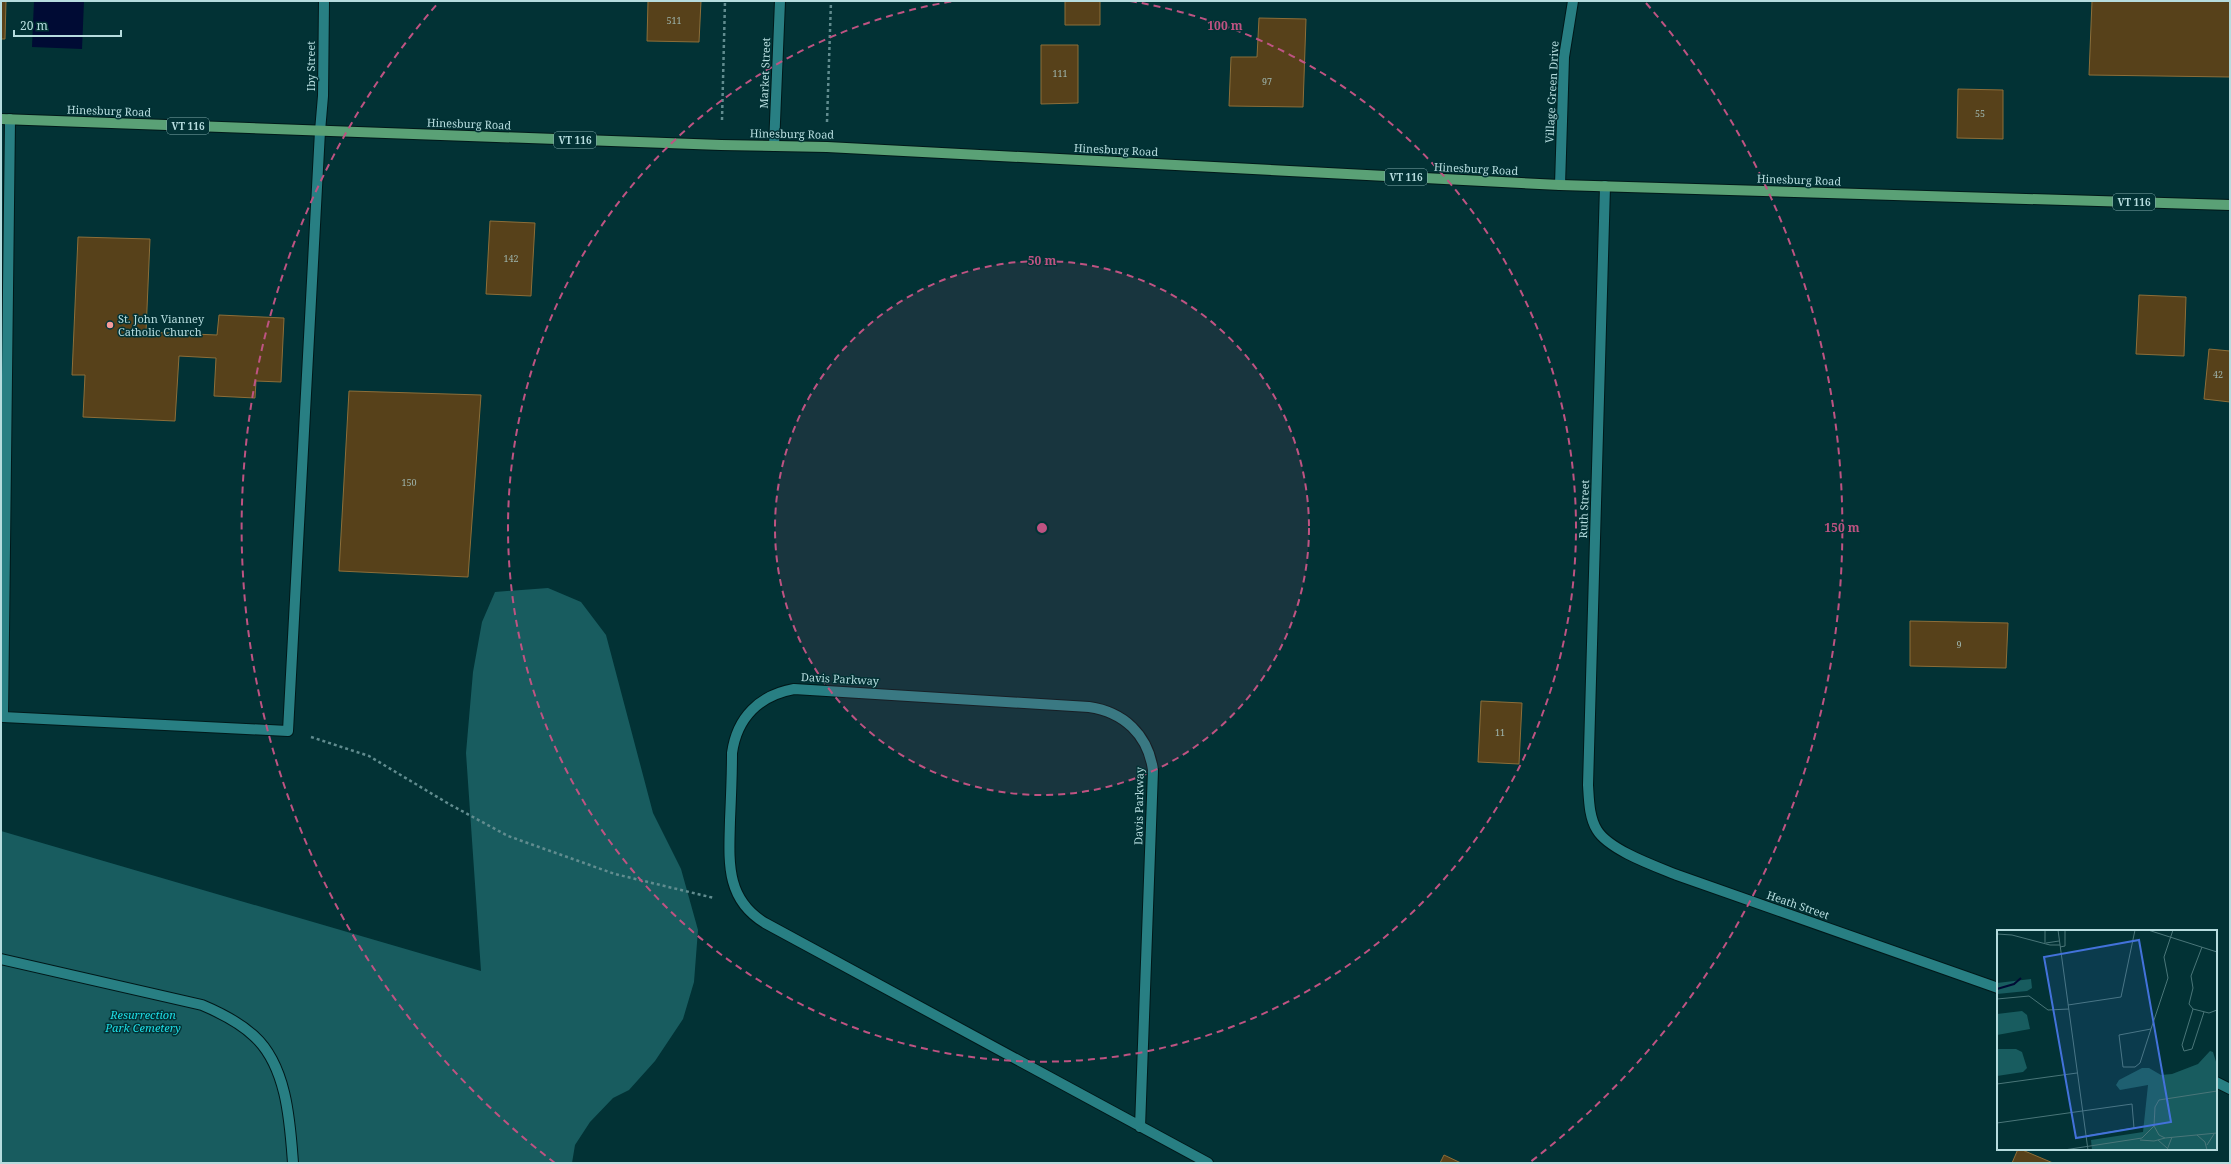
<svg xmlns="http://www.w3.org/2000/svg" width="2231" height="1164" viewBox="0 0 2231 1164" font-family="'Noto Serif',serif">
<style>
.green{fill:#185c5f}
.water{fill:#000b34}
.building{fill:#57411a;stroke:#8c6e39}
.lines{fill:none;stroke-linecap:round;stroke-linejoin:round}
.minor-casing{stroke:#001819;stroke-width:12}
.major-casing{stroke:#001819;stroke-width:12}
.path{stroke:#618c8f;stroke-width:2.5;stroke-dasharray:3 3;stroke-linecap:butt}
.minor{stroke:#287f83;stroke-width:10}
.major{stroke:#5aa176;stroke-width:10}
.ring{fill:none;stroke:#be5382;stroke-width:2;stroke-dasharray:7 5}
.poi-dot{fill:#f59b9b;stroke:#023235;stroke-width:1.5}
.labels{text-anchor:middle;stroke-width:3;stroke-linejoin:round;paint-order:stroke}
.number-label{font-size:9px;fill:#9eb5ad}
.shield{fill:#023235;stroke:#80a9ab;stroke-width:1}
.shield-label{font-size:10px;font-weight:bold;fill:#b6dcde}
.street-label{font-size:11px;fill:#b6dcde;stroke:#023235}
.poi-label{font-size:11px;fill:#b6dcde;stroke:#023235;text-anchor:start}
.park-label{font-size:11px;font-style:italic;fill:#1fdde5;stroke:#023235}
.inset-river{fill:none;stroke:#000b34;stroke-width:2}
.inset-road{fill:none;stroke:#4a7679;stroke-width:1}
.view{fill:#4372da;fill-opacity:0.15;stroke:#4372da;stroke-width:2}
.inset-edge{fill:none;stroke:#b6dcde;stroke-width:2}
.centre{fill:#be5382;stroke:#023235;stroke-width:2}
.ring-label{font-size:12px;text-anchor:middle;font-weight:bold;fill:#be5382;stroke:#023235;stroke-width:3;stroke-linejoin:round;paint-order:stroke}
</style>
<rect width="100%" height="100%" fill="#023235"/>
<path class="green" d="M548 588 581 602 606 635 653 813 681 869 698 930 694 982 683 1019 655 1061 629 1090 613 1098 590 1122 575 1145 572 1163H1V831L481 971 466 753 473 672 482 622 495 592Z"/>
<path class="water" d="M34 1H84L82 49 32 47Z"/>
<path class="building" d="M1 1H6L5 39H1Z
M648 1H701L699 42 647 41Z
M1065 1H1100V25H1065Z
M2092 1H2230V77L2089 75Z
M1259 18 1306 19 1303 107 1229 106 1231 57H1257Z
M1041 45H1078V103L1041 104Z
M1958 89 2003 90V139L1957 138Z
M490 221 535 223 531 296 486 294Z
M78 237 150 239 146 332 217 335 219 315 284 318 281 382 256 381 255 398 214 396 216 358 179 356 175 421 83 417 85 375H72Z
M2139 295 2186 297 2184 356 2136 354Z
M2209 349 2230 351V402L2204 399Z
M349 391 481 395 468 577 339 571Z
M1910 621 2008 623 2006 668 1910 666Z
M1481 701 1522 703 1519 764 1478 762Z
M2018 1149H2020L2053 1163H2012Z
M1444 1155 1461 1163H1440Z"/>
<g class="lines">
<g class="minor-casing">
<path id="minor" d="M10 119 3 717 288 731 320 131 323 96 324 1
M774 146 780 1
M1560 185 1564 57 1573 1
M1605 186 1588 785C1589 800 1589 817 1597 830 1609 850 1655 866 1677 875L1998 988
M1 959 202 1005C221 1013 239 1022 254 1036 287 1066 290 1122 293 1163
M2216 1082 2230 1089
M1140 1127 1153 770C1148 735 1124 712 1089 707L794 689C760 695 737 717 732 753 732 775 731 798 730 820 729 861 725 899 765 923L1208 1163"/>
</g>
<g class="major-casing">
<path id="major" d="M1 119 721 145 827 147 1560 185 2230 205"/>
</g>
<path class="path" d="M722 120 725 1
M827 122 831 1
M311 737 369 756 449 804 508 836 615 874 714 898"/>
<use href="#minor" class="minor"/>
<use href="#major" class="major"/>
</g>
<circle cx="1042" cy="528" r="267" fill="#be5382" fill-opacity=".12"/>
<g class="ring">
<circle cx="1042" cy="528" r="267"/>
<path d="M1130 1A534 534 0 1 1 954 1"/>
<path d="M555 1163A800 800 0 0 1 438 3M1646 3A800 800 0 0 1 1529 1163"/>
</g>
<circle class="poi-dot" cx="110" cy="325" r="4"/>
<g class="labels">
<g class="number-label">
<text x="674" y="24">511</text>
<text x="1060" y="77">111</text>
<text x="1267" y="85">97</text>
<text x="1980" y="117">55</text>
<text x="511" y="262">142</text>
<text x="2218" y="378">42</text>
<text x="409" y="486">150</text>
<text x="1959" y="648">9</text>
<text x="1500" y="736">11</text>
</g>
<g class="shield">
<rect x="167" y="118" width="42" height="16" rx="3"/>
<rect x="554" y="132" width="42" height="16" rx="3"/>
<rect x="1385" y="169" width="42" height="16" rx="3"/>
<rect x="2113" y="194" width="42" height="16" rx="3"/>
</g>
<g class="shield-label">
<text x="188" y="130">VT 116</text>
<text x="575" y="144">VT 116</text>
<text x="1406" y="181">VT 116</text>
<text x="2134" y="206">VT 116</text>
</g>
<g class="street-label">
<text transform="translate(311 66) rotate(-90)" y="4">Iby Street</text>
<text transform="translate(765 73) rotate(-88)" y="4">Market Street</text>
<text transform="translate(1552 92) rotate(-87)" y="4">Village Green Drive</text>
<text transform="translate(109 111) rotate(2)" y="4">Hinesburg Road</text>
<text transform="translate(469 124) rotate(2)" y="4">Hinesburg Road</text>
<text transform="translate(792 134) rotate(1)" y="4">Hinesburg Road</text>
<text transform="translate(1116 150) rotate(3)" y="4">Hinesburg Road</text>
<text transform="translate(1476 169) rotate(3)" y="4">Hinesburg Road</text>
<text transform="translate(1799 180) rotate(2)" y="4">Hinesburg Road</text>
<text transform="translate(1584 509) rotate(-88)" y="4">Ruth Street</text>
<text transform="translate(840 679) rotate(3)" y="4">Davis Parkway</text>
<text transform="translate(1139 806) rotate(-89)" y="4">Davis Parkway</text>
<text transform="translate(1798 905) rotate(19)" y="4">Heath Street</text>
</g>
<g class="poi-label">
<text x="118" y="323">St. John Vianney<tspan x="118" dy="13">Catholic Church</tspan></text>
</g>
<g class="park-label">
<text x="143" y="1019">Resurrection<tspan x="143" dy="13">Park Cemetery</tspan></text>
</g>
</g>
<g transform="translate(1997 930)">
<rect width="220" height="220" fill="#023235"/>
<path d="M34 49 35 58 30 61 0 64V53ZM25 81 30 85 33 99 0 105V84ZM0 119H19L25 122 30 138 26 142 0 146ZM213 121 216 122 220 135V220H95L94 210 146 202 151 155 123 160 119 155 122 150 145 138H152L164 145 175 144 201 134Z" fill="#185c5f"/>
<path class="inset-river" d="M0 59 17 54 24 48"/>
<path class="inset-road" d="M61 0 91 220M151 0 220 22M0 4 15 5 53 15H63M48 13V0M49 13 62 11M63 17 68 16V0M0 69 32 66 51 80 72 79M71 75 124 67 138 0M196 79 192 74 196 58 194 46 205 17M207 82 195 119 187 121 185 115 196 79 212 83 220 80M154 99 122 105 126 137H138L143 133 154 99 171 48 167 27 176 0M0 154 80 143M220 161 162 170 158 177 157 196 162 205 168 208 220 203M0 193 135 174 137 198 89 206M200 205 208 212 210 220M143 210 157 211 168 208M161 210 170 218M210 215 217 204M67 220 145 208 157 196M170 220 175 207"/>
<path class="view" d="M142 10 174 192 79 208 47 27Z"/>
<rect width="220" height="220" class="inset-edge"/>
</g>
<circle cx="1042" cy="528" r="6" class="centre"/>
<g class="ring-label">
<text x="1225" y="30">100 m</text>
<text x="1042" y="265">50 m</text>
<text x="1842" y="532">150 m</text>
</g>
<rect width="2231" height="1164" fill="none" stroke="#b6dcde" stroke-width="4"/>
<path d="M14 30v6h107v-6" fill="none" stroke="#b6dcde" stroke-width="2"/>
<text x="20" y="30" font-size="12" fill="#b6dcde" stroke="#023235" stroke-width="3" paint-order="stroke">20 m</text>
</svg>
